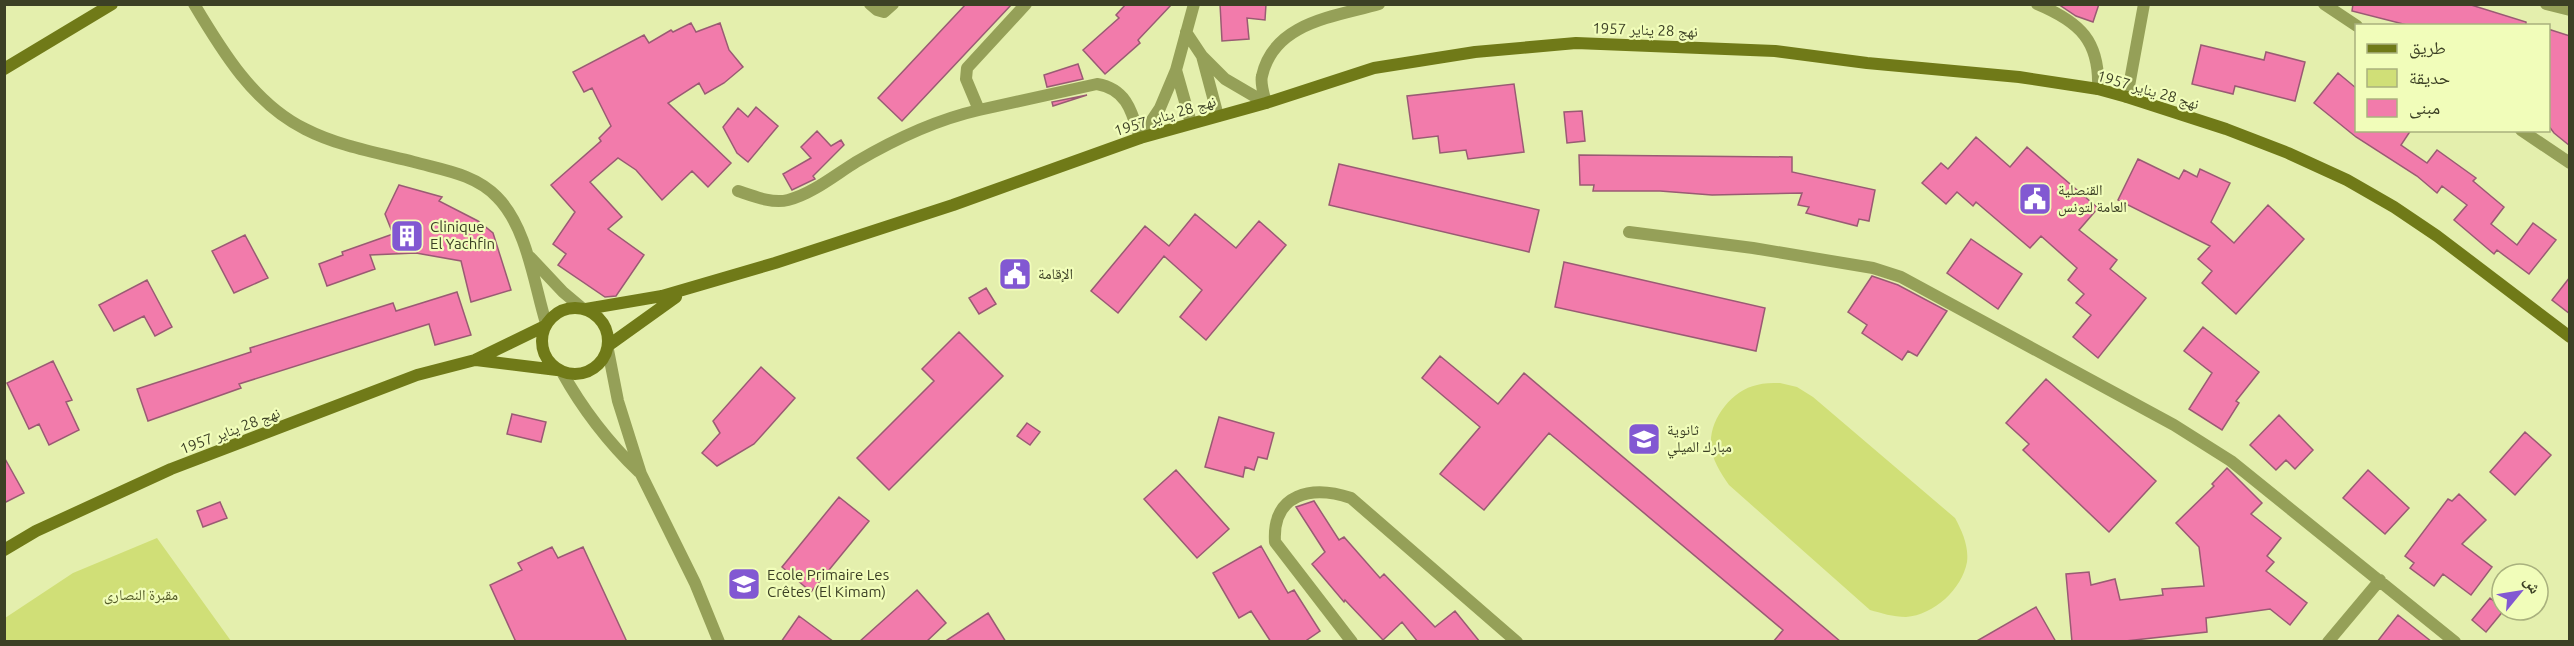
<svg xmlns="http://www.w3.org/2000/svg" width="2574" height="646" viewBox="0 0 2574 646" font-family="Ubuntu,'Noto Naskh Arabic',sans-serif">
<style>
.green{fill:#d0df77}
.building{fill:#f27bab;stroke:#995b73;stroke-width:1.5}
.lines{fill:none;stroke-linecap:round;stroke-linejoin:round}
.street{stroke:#95a058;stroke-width:12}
.secondary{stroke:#707a18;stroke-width:12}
.labels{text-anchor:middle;stroke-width:4.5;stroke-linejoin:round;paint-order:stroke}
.street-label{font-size:15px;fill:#3c4025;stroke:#f1fdba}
.poi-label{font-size:15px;fill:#3c4025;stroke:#f1fdba;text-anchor:start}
.park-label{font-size:15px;fill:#545b27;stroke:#f1fdba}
</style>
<rect width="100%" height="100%" fill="#e4efad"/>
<path class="green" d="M1780 383 1797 387 1813 397 1955 518C1962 531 1969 546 1967 562 1962 589 1934 615 1906 617 1893 617 1881 613 1870 610L1729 485C1721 473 1711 459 1711 443 1710 419 1732 390 1757 385 1764 383 1772 383 1780 383Z
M157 538 231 641H5V618L73 573Z"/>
<path class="building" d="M966 4H1012L902 121 878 98Z
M1126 4H1172L1138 40 1140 43 1105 74 1083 50 1119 18 1116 15Z
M1220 4H1266L1265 20 1247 18 1249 39 1222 41Z
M2058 4H2099L2093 22 2076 16Z
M2353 4H2468L2526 22V26H2411L2352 11Z
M691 23 696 32 720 23 729 50 743 67 724 83 705 94 699 83 668 103 731 163 708 187 692 171 662 200 636 170 618 158 590 182 622 217 608 229 644 255 616 296 605 297 558 265 566 254 553 244 575 212 551 185 601 141 599 138 611 126 592 88 584 92 573 72 644 35 649 43 671 30 673 32Z
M2548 29 2570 36V146L2554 133 2548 125Z
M2201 45 2264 60 2266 52 2305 62 2295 101 2235 86 2233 94 2192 84Z
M1078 64 1083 79 1047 87 1044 75Z
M2338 73 2356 88V130H2411L2401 145 2427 163 2437 150 2476 178 2473 181 2504 207 2491 224 2517 245 2533 223 2556 240 2529 274 2497 250 2494 254 2454 220 2467 205 2442 186 2437 193 2417 176 2356 137 2314 103Z
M1514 84 1524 152 1468 159 1466 150 1440 153 1438 136 1413 139 1407 96Z
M1087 95 1053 106 1052 102Z
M756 107 778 126 748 162 737 153 723 127 738 108 748 117Z
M1582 111 1585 141 1567 143 1564 112Z
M817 131 831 146 841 140 844 145 813 176 815 179 792 190 783 174 811 158 801 147Z
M1976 137 2010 167 2027 147 2098 208 2079 230 2117 260 2110 269 2146 298 2098 358 2073 337 2091 315 2076 303 2084 294 2068 280 2077 268 2041 236 2030 248 1976 202 1973 206 1957 192 1946 204 1922 183 1941 163 1948 169Z
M1579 155 1792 157V172L1875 190 1869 221 1859 219 1857 226 1806 213 1809 207 1798 205 1802 193 1712 195 1660 191H1593L1594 185H1580Z
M2138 159 2179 179 2184 170 2197 177 2200 169 2230 183 2211 222 2234 243 2268 205 2304 239 2236 314 2202 283 2212 271 2198 259 2210 246 2118 200Z
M1339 164 1539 210 1529 252 1329 205Z
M399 185 442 197 439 201 478 221 493 233 511 290 471 302 461 261 416 253 370 255 375 269 327 286 319 264 343 255 342 252 393 234 385 214Z
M1195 214 1236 248 1259 221 1286 245 1206 340 1180 317 1202 290 1164 256 1118 313 1091 291 1145 226 1169 246Z
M245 235 268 278 234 293 212 251Z
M1971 239 2022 274 1998 309 1947 273Z
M1564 262 1765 308 1756 351 1555 307Z
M1872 276 1898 285 1947 311 1917 356 1908 351 1902 360 1862 333 1867 325 1848 312Z
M2570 277V314L2552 300Z
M147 280 172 327 155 336 144 316 114 331 99 305Z
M986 288 996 304 979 314 969 298Z
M457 292 471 335 435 345 429 324 239 384 241 388 148 421 137 389 251 352 250 348 393 303 396 311Z
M2203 327 2259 372 2236 401 2239 403 2222 430 2189 409 2212 373 2184 351Z
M959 332 1003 376 889 490 857 458 934 381 922 369Z
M1440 356 1498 404 1524 373 1841 642H1773L1783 630 1549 433 1484 510 1440 474 1480 427 1422 378Z
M53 361 72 400 66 402 79 430 49 445 39 424 29 429 7 383Z
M761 367 795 398 754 444 717 466 702 453 720 433 713 421Z
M2046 379 2156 481 2109 532 2023 450 2029 444 2006 423Z
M512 414 546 422 541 442 507 434Z
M2279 415 2313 450 2295 469 2286 460 2276 470 2250 445Z
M1219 417 1274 433 1267 459 1258 457 1254 470 1245 467 1243 477 1205 467Z
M1027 423 1040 432 1030 445 1017 436Z
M2525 432 2551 455 2515 495 2490 472Z
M4 457 24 493 4 503Z
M2227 468 2262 503 2251 514 2281 538 2267 556 2274 562 2266 571 2307 603 2290 625 2270 609 2206 618 2207 632 2116 642H2072L2066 574 2089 572 2091 585 2115 579 2120 600 2163 595 2162 589 2204 586 2199 547 2176 523 2214 486 2212 484Z
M1176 470 1229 529 1197 558 1144 499Z
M2368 470 2409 508 2385 534 2343 498Z
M2459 494 2486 520 2462 544 2492 567 2471 595 2443 574 2434 586 2410 568 2414 563 2405 556 2448 499 2452 501Z
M839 497 869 521 811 592 782 567Z
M1314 501 1339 540 1344 537 1380 578 1384 574 1435 627 1455 611 1480 642H1418L1402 622 1383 640 1345 600 1344 602 1312 564 1325 552 1296 507Z
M220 502 227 518 203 527 197 511Z
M1261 546 1288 593 1294 590 1320 631 1304 642H1271L1251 611 1239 618 1213 573Z
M552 547 558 558 583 547 627 642H516L490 585 522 570 518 563Z
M917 590 946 623 926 642H859Z
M2490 598 2504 610 2486 632 2472 620Z
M2036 607 2056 642H1975Z
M988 613 1006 642H944Z
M2398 615 2432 642H2377Z
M799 616 834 642H781Z"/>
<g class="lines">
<path class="street" d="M194 4C222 51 254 104 305 129 338 146 378 153 414 162 443 170 475 174 497 197 527 227 534 284 546 323
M870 4 877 10 884 12 893 4
M1026 4 967 68 966 79 979 110 1097 84C1127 89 1132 112 1140 138
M2037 4C2080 22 2100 41 2098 89
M2324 4 2357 26
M2546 4 2570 10
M1186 32 1202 56 1218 116
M1202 56 1225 79 1266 103
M2127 97 2144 4
M1266 103C1264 95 1260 83 1262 76 1274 22 1334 17 1379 4
M1191 123 1176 70 1194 4
M2521 130 2570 163
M1140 138 1160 108 1176 70
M738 191C753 196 772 204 788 200 812 194 835 175 856 162 895 139 935 120 979 110
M1629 232 1753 248 1873 268 1901 277 2174 425 2231 461 2455 642
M530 257 563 292 582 308
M608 350 618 401 641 474 695 583 719 642
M562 372C583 410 608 442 639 472
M1352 642 1275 542C1272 493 1312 485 1351 498L1517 642
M2328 642 2380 580"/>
<path class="secondary" d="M4 69 112 4
M542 341a33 33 0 1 1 66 0a33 33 0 1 1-66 0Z
M586 309 662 296 775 263 953 205 1140 138 1266 103 1374 68 1475 52 1576 43 1775 51 1867 63 2019 77 2098 89 2127 97 2226 129 2288 153 2347 180 2394 207 2437 236 2570 337
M609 345 676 297
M476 360 557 370
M4 550 36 531 171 469 417 375 475 360 545 326"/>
</g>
<defs>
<g id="civic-square" transform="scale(1.725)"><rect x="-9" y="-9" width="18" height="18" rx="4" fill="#8258d2" stroke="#f1fdba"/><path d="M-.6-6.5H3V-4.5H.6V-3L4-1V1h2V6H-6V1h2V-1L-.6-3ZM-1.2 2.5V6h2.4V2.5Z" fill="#fff"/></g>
<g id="building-square" transform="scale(1.725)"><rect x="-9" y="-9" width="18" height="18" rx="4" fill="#8258d2" stroke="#f1fdba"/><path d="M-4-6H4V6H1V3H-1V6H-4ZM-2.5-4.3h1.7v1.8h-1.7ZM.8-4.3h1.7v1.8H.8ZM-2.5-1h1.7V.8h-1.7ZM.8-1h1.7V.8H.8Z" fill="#fff"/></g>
<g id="school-square" transform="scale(1.725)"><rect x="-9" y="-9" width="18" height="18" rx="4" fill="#8258d2" stroke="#f1fdba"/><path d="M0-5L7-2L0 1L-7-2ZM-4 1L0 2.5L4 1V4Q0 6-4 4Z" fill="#fff"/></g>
</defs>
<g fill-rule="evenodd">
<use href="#civic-square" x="2035" y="199"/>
<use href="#building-square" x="407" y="236"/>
<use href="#civic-square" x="1015" y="274"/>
<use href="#school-square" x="1644" y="439"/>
<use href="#school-square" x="744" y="584"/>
</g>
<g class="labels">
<g class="street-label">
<text transform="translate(1645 30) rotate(2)" y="5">نهج 28 يناير 1957</text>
<text transform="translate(2148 90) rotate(16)" y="5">نهج 28 يناير 1957</text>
<text transform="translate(1165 116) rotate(-17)" y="5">نهج 28 يناير 1957</text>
<text transform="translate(230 431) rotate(-21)" y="5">نهج 28 يناير 1957</text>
</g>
<g class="poi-label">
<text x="2058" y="195">القنصلية<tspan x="2058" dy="17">العامة لتونس</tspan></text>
<text x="430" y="232">Clinique<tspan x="430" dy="17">El Yachfin</tspan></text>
<text x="1038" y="279">الإقامة</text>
<text x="1667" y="435">ثانوية<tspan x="1667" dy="17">مبارك الميلي</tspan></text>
<text x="767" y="580">Ecole Primaire Les<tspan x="767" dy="17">Crêtes (El Kimam)</tspan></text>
</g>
<g class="park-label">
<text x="141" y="600">مقبرة النصارى</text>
</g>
</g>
<rect width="2574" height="646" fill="none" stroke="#3c4025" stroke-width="12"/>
<rect x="2355" y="24" width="195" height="108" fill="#f1fdba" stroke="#a9b17e" stroke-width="1.5"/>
<rect x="2367" y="44" width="30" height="9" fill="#707a18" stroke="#a9b17e" stroke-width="1.5"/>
<text x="2409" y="54" font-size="18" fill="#3c4025">طريق</text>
<rect x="2367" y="69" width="30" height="18" fill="#d0df77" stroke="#a9b17e" stroke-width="1.5"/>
<text x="2409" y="84" font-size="18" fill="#3c4025">حديقة</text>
<rect x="2367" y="99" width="30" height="18" fill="#f27bab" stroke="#a9b17e" stroke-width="1.5"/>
<text x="2409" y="114" font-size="18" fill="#3c4025">مبنى</text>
<g transform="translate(2520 592) rotate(60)"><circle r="28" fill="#f1fdba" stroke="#a9b17e" stroke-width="1.5"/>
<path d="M0-4.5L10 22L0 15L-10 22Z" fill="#8258d2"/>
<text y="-9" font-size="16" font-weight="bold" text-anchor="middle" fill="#3c4025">ش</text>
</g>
</svg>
